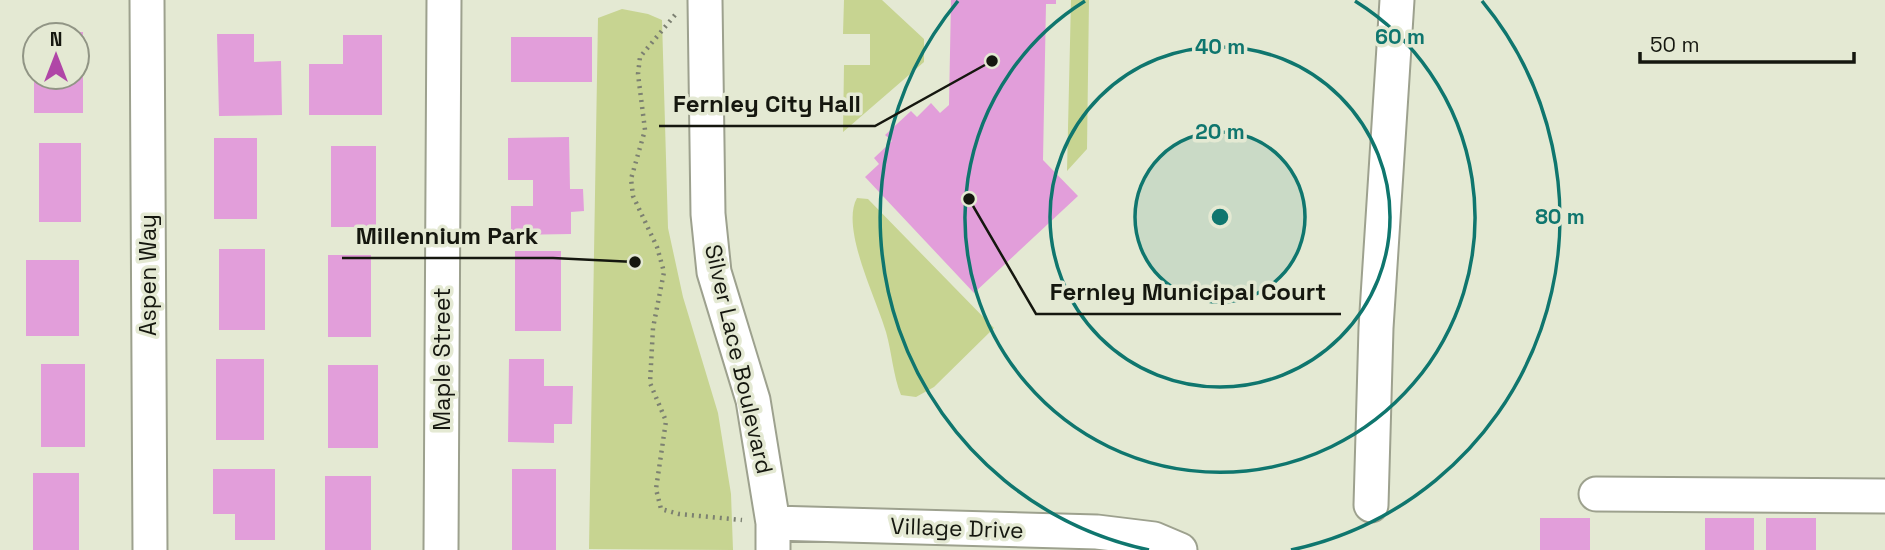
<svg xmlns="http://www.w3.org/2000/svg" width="1885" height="550" viewBox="0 0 1885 550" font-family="'Space Grotesk',sans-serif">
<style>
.green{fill:#c7d491}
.building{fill:#e29eda}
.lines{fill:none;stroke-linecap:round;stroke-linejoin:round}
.minor-casing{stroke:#9da18e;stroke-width:37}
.path{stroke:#7c8071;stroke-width:4.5;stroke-dasharray:2 5;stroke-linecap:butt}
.minor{stroke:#fff;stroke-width:33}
.ring{fill:none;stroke:#0f766e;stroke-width:3.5}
.labels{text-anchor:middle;stroke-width:7;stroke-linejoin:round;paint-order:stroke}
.street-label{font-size:23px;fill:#15170f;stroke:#e4e9d3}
.centre{fill:#0f766e;stroke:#e4e9d3;stroke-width:3.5}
.ring-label{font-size:21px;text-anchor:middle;font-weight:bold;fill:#0f766e;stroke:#e4e9d3;stroke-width:7;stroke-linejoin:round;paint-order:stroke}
.leader{fill:none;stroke:#15170f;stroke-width:2.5}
.callout-dot{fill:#15170f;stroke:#e4e9d3;stroke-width:2.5}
.callout-label{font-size:24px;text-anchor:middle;font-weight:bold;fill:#15170f;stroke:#e4e9d3;stroke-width:7;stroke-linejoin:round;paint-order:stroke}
</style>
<rect width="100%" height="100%" fill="#e4e9d3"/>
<path class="green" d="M844 0H882L924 39V62L843 132 844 65H870V34H843Z
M1071 0H1089L1087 149 1067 171Z
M622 9 648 14 662 20 668 228 683 297 718 413 731 494 733 550 589 549 598 18Z
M857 198 868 199 994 328 934 387 916 397 901 395C893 375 892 353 886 332 877 300 840 228 857 198Z"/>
<path class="building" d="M951 0H1056V4H1046L1043 160 1078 196 974 293 865 177 879 164 874 158 892 141 885 135 911 111 917 117 931 103 940 113 949 105Z
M34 32H83V113H34V77H77V35H34Z
M217 34H254V62L281 61 282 115 219 116Z
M343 35H382V115H309V64H343Z
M511 37H592V82H511Z
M569 137 570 189H583L584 211 571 212V234L511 235V206H533V180H508V138Z
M214 138H257V219H214Z
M39 143H81V222H39Z
M331 146H376V227H331Z
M219 249H265V330H219Z
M515 251H561V331H515Z
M328 255H371V337H328Z
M26 260H79V336H26Z
M216 359H264V440H216Z
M509 359H544V386H573L572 424H554V443L508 442Z
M41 364H85V447H41Z
M328 365H378V448H328Z
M213 469H275V540H235V514H213Z
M512 469H556V550H512Z
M33 473H79V550H33Z
M325 476H371V550H325Z
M1540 518H1590V550H1540Z
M1705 518H1754V550H1705Z
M1766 518H1816V550H1766Z"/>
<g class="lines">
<g class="minor-casing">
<path id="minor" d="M147 0 150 550
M705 0 708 214 714 272 753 400 773 523V550
M1596 494 1885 496
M1371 505 1376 328 1397 0
M773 523 1097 532 1154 539 1180 550
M441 550 444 0"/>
</g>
<path class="path" d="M675 15 640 57 638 74 645 130 631 179 633 196 657 247 664 272 653 328 650 383 666 421 656 489 661 509 679 514 742 520"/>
<use href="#minor" class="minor"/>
</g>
<circle cx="1220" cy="217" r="85" fill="#0f766e" fill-opacity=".12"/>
<g class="ring">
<circle cx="1220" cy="217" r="85"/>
<circle cx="1220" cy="217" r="170"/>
<path d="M1355 1A255 255 0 1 1 1085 1"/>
<path d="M1149 550A340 340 0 0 1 958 1M1482 1A340 340 0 0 1 1291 550"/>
</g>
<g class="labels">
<g class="street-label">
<text transform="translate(148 275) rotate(-90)" y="8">Aspen Way</text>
<text transform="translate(442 359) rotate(-90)" y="8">Maple Street</text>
<text transform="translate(739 359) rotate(77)" y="8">Silver Lace Boulevard</text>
<text transform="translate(957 528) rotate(2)" y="8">Village Drive</text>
</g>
</g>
<circle cx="1220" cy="217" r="10" class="centre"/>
<g class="ring-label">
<text x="1400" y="44">60 m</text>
<text x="1220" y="54">40 m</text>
<text x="1220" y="139">20 m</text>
<text x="1560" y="224">80 m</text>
</g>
<path class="leader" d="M992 61L875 126H659M635 262L553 258H342M969 199L1036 314H1341"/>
<g class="callout-dot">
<circle cx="992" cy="61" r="7"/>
<circle cx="635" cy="262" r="7"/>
<circle cx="969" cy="199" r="7"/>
</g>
<g class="callout-label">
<text x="767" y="112">Fernley City Hall</text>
<text x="447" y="244">Millennium Park</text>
<text x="1188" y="300">Fernley Municipal Court</text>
</g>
<g transform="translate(56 56)"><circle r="33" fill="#e4e9d3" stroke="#919585" stroke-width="2"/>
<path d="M0-5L12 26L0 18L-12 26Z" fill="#b046a7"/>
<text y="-10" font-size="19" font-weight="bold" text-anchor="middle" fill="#15170f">N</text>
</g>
<path d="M1640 52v10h214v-10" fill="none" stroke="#15170f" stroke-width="3.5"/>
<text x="1650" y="52" font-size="21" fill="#15170f" stroke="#e4e9d3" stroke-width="5" paint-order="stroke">50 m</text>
</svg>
